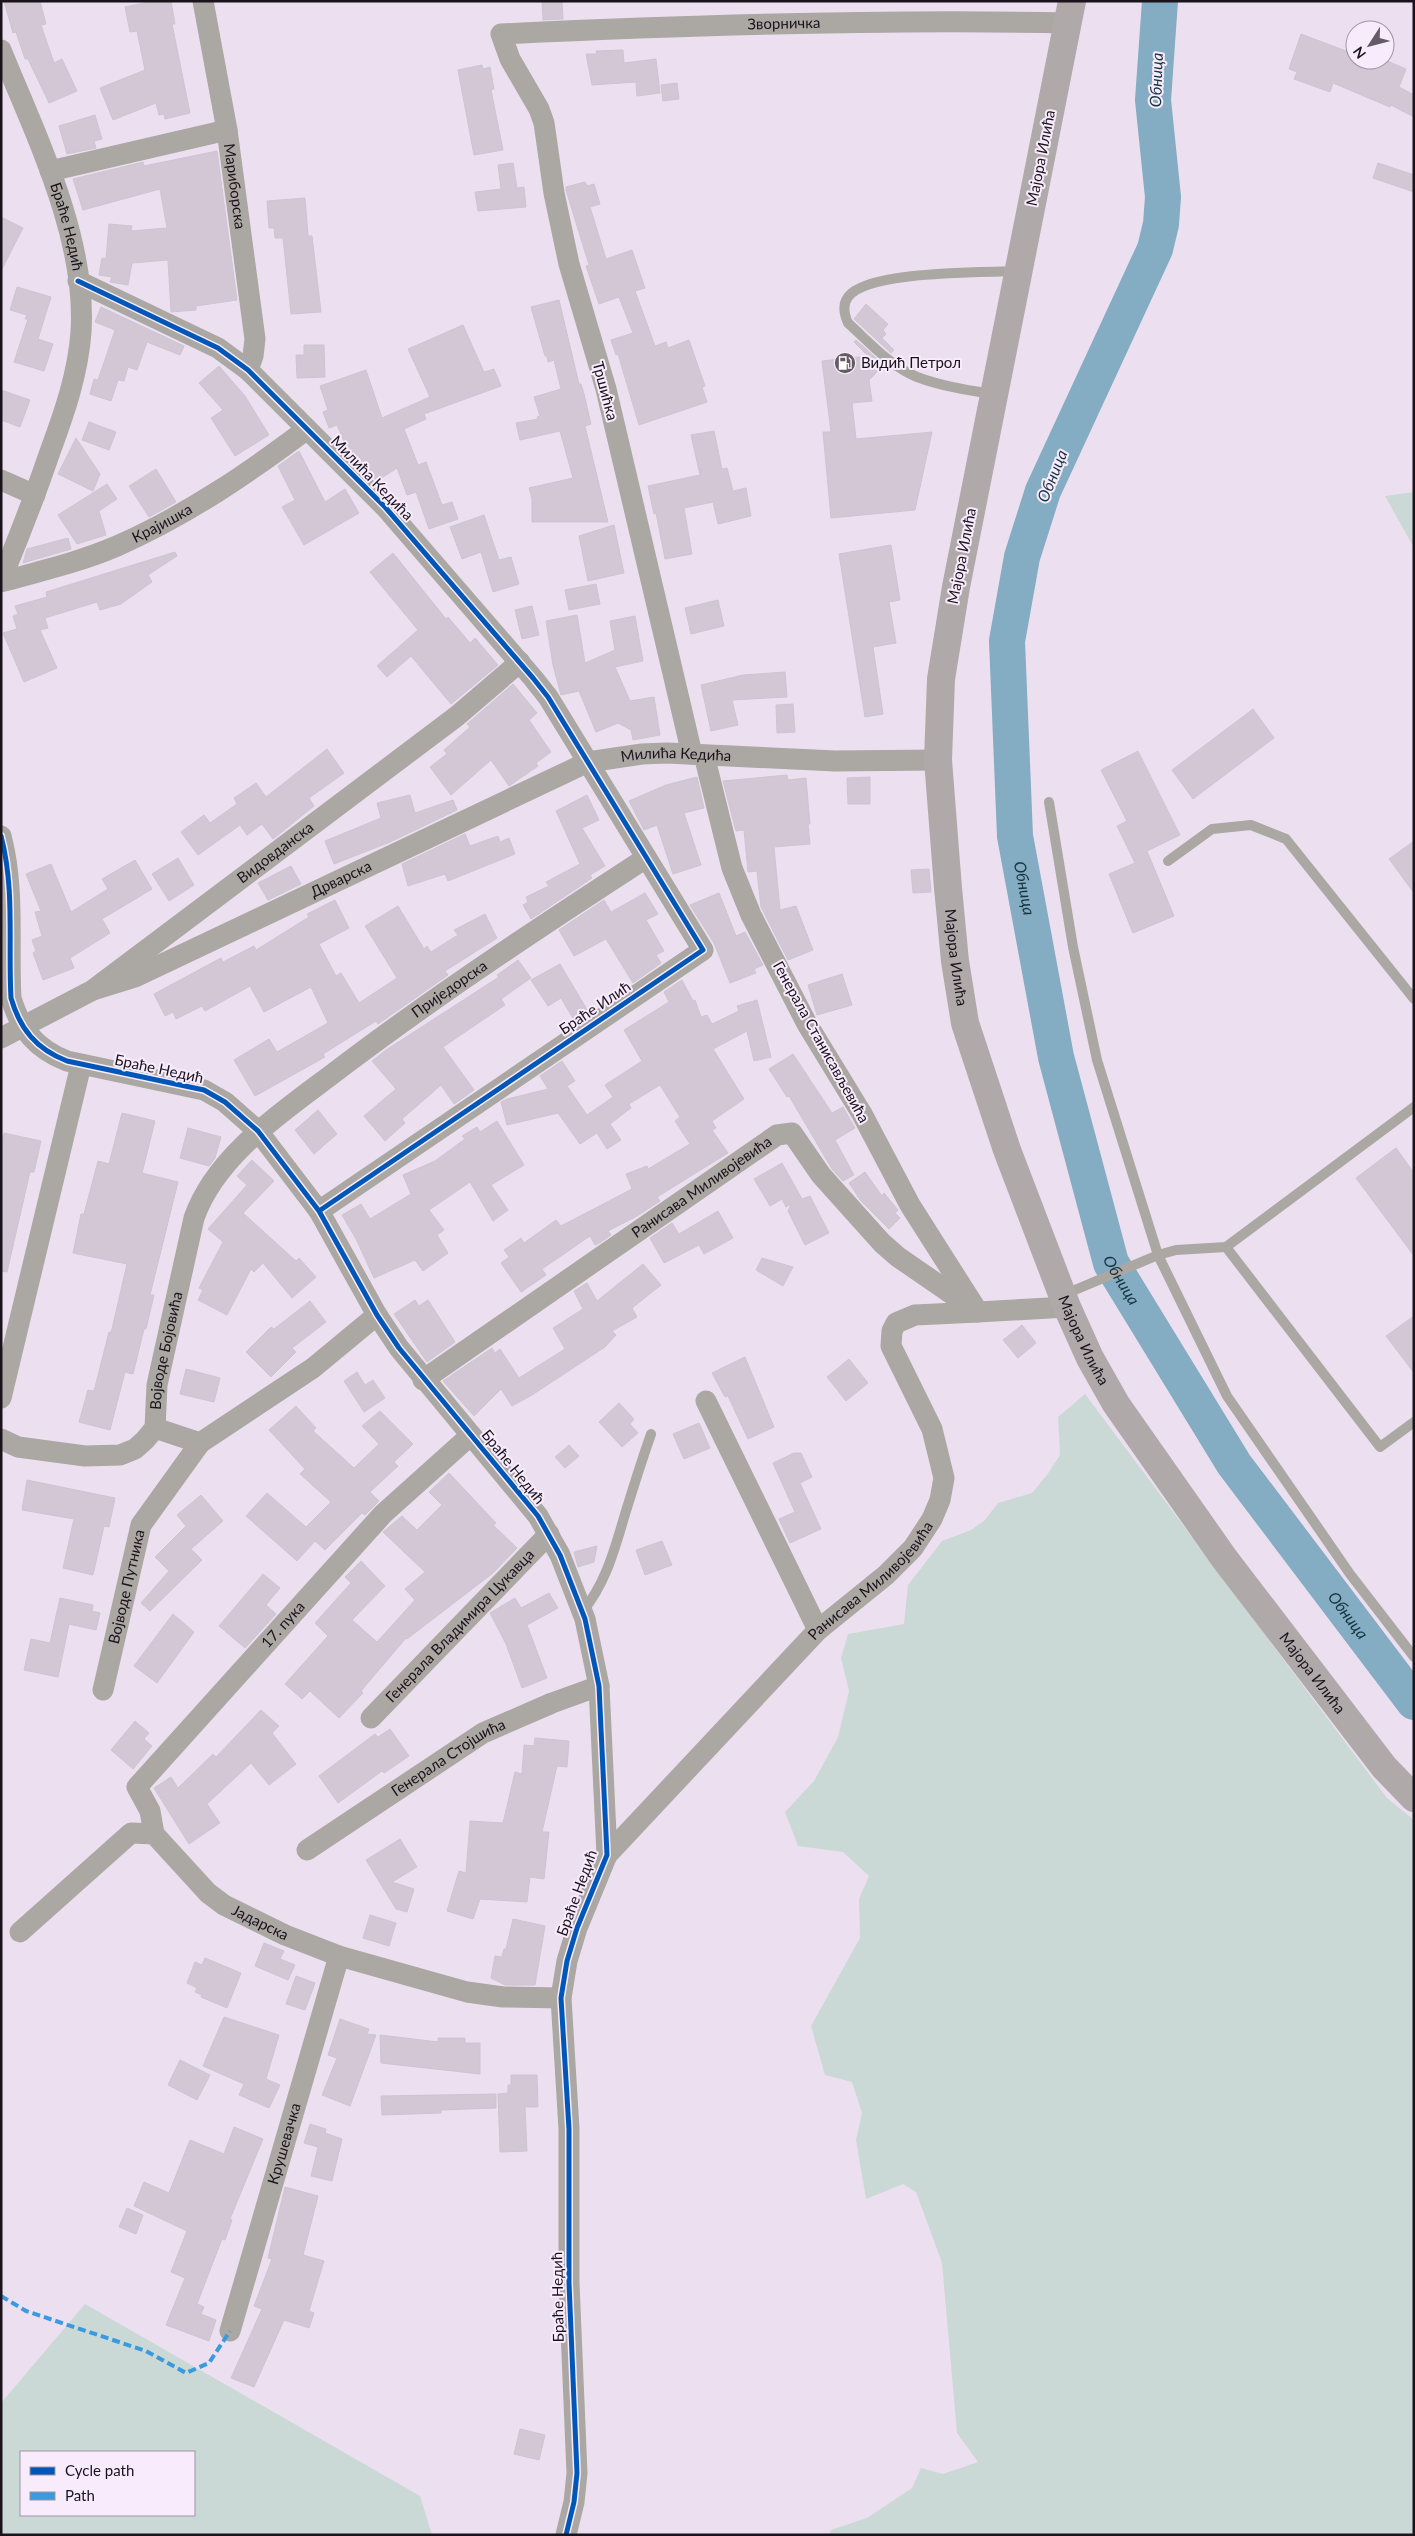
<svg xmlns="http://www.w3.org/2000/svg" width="1415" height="2536" viewBox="0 0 1415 2536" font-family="Lato,sans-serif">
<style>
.green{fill:#cad9d5;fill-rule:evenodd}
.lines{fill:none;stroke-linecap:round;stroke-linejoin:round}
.river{stroke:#84acc2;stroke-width:36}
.building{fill:#d3c7d6;stroke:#cdc4d1}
.service{stroke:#aba7a3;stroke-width:10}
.minor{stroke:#aba7a3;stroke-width:21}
.primary{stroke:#b0a9a9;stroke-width:28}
.quiet{stroke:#3b9adf;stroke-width:4;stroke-dasharray:8 4;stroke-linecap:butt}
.cycleway-casing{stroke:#f8ebfc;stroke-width:8}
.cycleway{stroke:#0057b8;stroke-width:5}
.labels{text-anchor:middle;stroke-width:4;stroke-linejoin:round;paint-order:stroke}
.street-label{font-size:15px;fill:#1a131c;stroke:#f8ebfc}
.poi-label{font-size:15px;fill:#1a131c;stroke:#f8ebfc;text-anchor:start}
.water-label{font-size:16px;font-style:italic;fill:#16343f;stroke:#f8ebfc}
</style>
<rect width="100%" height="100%" fill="#ece0f0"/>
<path class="green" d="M1414 492V548L1385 496Z
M1085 1394 1387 1798 1414 1820V2535H829L831 2530 867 2518 912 2488 921 2468 943 2474 978 2462 957 2433 942 2263 916 2192 903 2184 866 2199 856 2140 862 2113 852 2082 825 2075 811 2026 860 1938 859 1899 869 1876 843 1852 798 1846 785 1812 814 1781 838 1737 849 1691 841 1658 848 1634 904 1624 908 1585 942 1541 971 1530 985 1520 998 1503 1032 1493 1047 1475 1060 1455 1058 1417Z
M85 2304 420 2496 432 2535H1V2403ZM21 2452H194V2515H21Z"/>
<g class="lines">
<path class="river" id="s1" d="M1160 1 1153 100 1163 197 1161 224 1155 249 1043 491 1022 557 1007 641 1015 836 1056 1057 1111 1263 1234 1464 1414 1702"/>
</g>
<path class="building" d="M4 1H40L46 24 41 25 54 63 62 59 77 91 49 103 28 59H25L16 32 13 33Z
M154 1H171L175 24H172L190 113 165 119 164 114 159 115 156 103 113 120 100 88 145 70 137 31 130 32 125 7Z
M542 1H562L563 19 543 20Z
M1301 34 1354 54 1352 60H1385L1406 69 1399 87 1414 95V117L1391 105 1390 107 1333 83 1330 92 1294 79 1297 72 1289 69Z
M623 50 624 63 656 59 660 93 637 96 636 82 592 85 586 54H597L596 51Z
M482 65 483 69 490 67 494 89 491 90 503 150 474 155 458 70Z
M677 83 679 99 663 101 661 85Z
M95 115 102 139 94 141 96 148 67 154 59 126Z
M217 151 237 300 196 306V310L171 312 168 260 132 263 128 285 110 282 112 277 99 275 102 258 106 259 109 224 132 226 131 231 167 228 160 189 83 210 73 179 143 162 144 166Z
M513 163 517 188 524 187 526 207 478 211 475 192 501 189 498 165Z
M1378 163 1414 175V192L1373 178Z
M585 182 587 186 594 184 600 204 590 207 606 259 632 250 645 288 635 291 655 346 666 342 668 348 689 340 705 386 702 387 707 402 639 425 618 354 616 355 611 340 633 333 619 297 599 304 586 266 589 265 566 190V187Z
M305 198 308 236H312L321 312 291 314 283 238H275L274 228H269L267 201Z
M1 217 23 228 1 271Z
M17 287 51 297 38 339 53 344 44 371 14 362 28 319H25L27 315 10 310Z
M559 300 579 384H581L584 394 591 424 585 426 608 522H532V499L529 488 573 478 560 431 520 440 516 423 538 419 537 417 540 416 534 397 561 389 554 360 548 362 547 356H545L531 307Z
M866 304 888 324 883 330 886 334 882 338 894 350 891 353 854 319Z
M101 307 184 346 180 355 147 342 137 370 128 367 124 381 118 380 111 401 90 394 94 379 98 380 115 330 95 322Z
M463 325 484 372 494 369 501 386 424 414 426 419 404 429 418 465 426 462 442 505 452 502 458 519 429 529 416 492 407 495 397 468 377 481 349 453 337 425 329 428 323 412 328 410 320 386 366 370 382 418 430 397 408 349Z
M856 340 884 365 869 380 872 401 852 403 856 439 932 432 915 510 831 518 823 432H831L822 361 868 356 854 342Z
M304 345H324L325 377 297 378 296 355H304Z
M219 366 245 396 269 435 235 456 211 418 223 410 199 383Z
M1 390 30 400 20 427 1 420Z
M89 422 116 432 109 450 82 440Z
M714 431 722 469 727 468 733 491 746 488 751 516 718 524 713 502 684 508 692 554 665 559 656 513 654 514 648 486 700 475 691 435Z
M76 438 100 474 93 491 58 474Z
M299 451 325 502 345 489 359 513 304 545 282 507 295 500 278 466Z
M156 469 176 502 149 517 129 486Z
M107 484 117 499 99 511 106 535 77 544 58 515Z
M484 515 499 560 511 557 519 584 493 592 481 552 462 559 450 527Z
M614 525 624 573 588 581 579 536Z
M68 538 71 549 23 563 27 549Z
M891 545 900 600 889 602 896 643 873 647 883 714 865 717 839 554Z
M175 552 177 556 148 575 152 582 121 604 100 610 97 602 45 618 48 628 40 630 57 668 24 682 3 633 17 629 13 616 18 614 15 606 47 597 46 592Z
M393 553 446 619 448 617 470 643 475 638 498 665 451 704 411 656 387 677 377 666 418 630 370 572Z
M596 584 600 604 569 610 565 590Z
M718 600 724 626 691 634 685 608Z
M532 606 539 635 522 639 515 610Z
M577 615 585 663 615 650 610 621 635 616 643 661 615 667 630 701 654 697 660 735 633 740 631 730 618 723 596 732 579 691 561 695 553 665 546 621Z
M785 672 787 697 732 700 738 725 711 731 701 685 743 675Z
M513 684 537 713 529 720 551 752 536 763 538 766 509 786 491 760 451 795 430 767 447 754 444 750 470 727 467 724Z
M793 704 795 732 777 733 776 705Z
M1253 709 1274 738 1193 799 1172 770Z
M327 749 344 773 309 798 314 806 273 839 262 824 247 835 240 825 198 855 181 832 204 815 210 823 237 804 234 798 256 783 266 797Z
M1138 751 1180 835 1147 851 1174 916 1133 933 1109 874 1135 863 1117 826 1127 821 1101 770Z
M787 775 788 780 806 778 810 824H808L810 844 774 847 780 910 796 906 813 950 788 960 761 907 757 871 748 872 744 830 736 831 723 781Z
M697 777 704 808 684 813 701 865 673 874 657 825 644 830 629 801 666 785Z
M870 777V804H848L847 778Z
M410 795 415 813 453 800 457 810 390 842 334 864 325 841 381 818 377 803Z
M587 795 599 820 582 828 605 866 590 875 592 878 531 919 523 905 528 902 526 897 549 886 546 882 580 864 556 811Z
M465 834 470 846 498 836 500 842 509 838 515 854 448 881 445 874 408 886 402 864Z
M1414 841V893L1389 859Z
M178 858 194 885 169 901 152 874Z
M135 860 152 889 102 919 110 933 70 958 74 968 43 980 33 953 36 951 32 940 42 936 35 912 41 911 26 874 51 864 71 912 108 889 102 879Z
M291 866 301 884 268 900 258 883Z
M929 869 931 892 913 893 911 870Z
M645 893 658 914 646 920 664 951 656 955 661 963 633 983 606 939 574 956 559 930 604 900 611 912Z
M719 893 736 936 745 932 763 965 754 969 756 973 730 983 714 943 690 905Z
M335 900 349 928 319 944 336 976 341 973 359 1003 397 978 365 926 398 906 424 949 427 946 431 952 458 935 454 930 485 914 497 938 445 971 448 975 378 1024 376 1021 323 1054 325 1057 255 1096 234 1060 269 1039 277 1052 328 1023 311 987 264 1012 250 986 205 1011 202 1006 176 1019 173 1012 165 1016 154 994 221 958 223 962 254 946 256 950 309 917 307 914Z
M518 960 531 978 501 999 505 1005 443 1047 474 1090 454 1104 441 1085 402 1119 405 1123 385 1141 364 1116 396 1089 372 1061 386 1050 499 977 497 975Z
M560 964 589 1013 575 1022 561 998 548 1006 531 980Z
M842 974 852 1005 817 1015 808 985Z
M682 980 693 1001 695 1000 701 1017 707 1015 712 1024 739 1011 737 1006 757 1000 771 1057 754 1061 747 1031 713 1049 744 1099 712 1121 716 1128 712 1130 728 1153 657 1197 660 1201 637 1216 608 1231 611 1235 601 1242 595 1245 590 1236 542 1269 546 1275 521 1292 501 1263 509 1257 504 1250 521 1238 524 1243 556 1220 561 1226 632 1189 626 1174 647 1166 648 1169 690 1144 675 1121 680 1117 660 1085 629 1104 631 1108 610 1124 621 1140 607 1149 597 1133 580 1144 558 1113 507 1125 501 1102 507 1099 548 1089 540 1076 562 1061 575 1081 567 1086 587 1115 613 1097 605 1085 642 1061 624 1030 669 1002 664 992Z
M793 1054 832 1113 843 1107 855 1128 835 1140 854 1175 843 1181 832 1169 789 1096 787 1097 769 1069Z
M318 1110 337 1134 314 1154 295 1130Z
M122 1113 155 1121 142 1173 178 1182 150 1295H154L146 1329H144L133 1374 125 1372 110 1430 79 1422 88 1390 94 1391 109 1332 111 1333 127 1264 73 1253 81 1214H84L98 1161 109 1164Z
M497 1121 524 1165 491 1185 508 1210 493 1221 470 1182 429 1210 444 1230 437 1235 448 1253 423 1271 415 1260 374 1278 356 1239 342 1215 361 1204 370 1219 411 1194 403 1175 435 1161 465 1139 462 1136 477 1127 480 1132Z
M188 1128 221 1137 215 1158 209 1166 180 1158Z
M4 1133 41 1141 34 1172H30L7 1272 1 1271V1143Z
M1396 1148 1414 1173V1256L1356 1178Z
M252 1160 274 1181 243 1213 296 1261 299 1258 316 1277 292 1298 263 1263 254 1272 251 1269 227 1315 198 1300 203 1290 199 1288 223 1242 208 1229 247 1185 237 1176Z
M782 1163 802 1199 810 1196 829 1233 805 1245 788 1211 791 1204 786 1207 782 1199 770 1206 754 1179Z
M865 1172 882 1196 884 1193 898 1210 895 1213 900 1218 889 1229 861 1201 849 1183Z
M718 1211 733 1238 704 1254 699 1245 664 1263 650 1238 672 1223 679 1234Z
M762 1258 793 1267 783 1286 756 1270Z
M643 1264 661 1285 632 1308 637 1317 612 1331 616 1335 605 1347 532 1395 512 1406 501 1389 474 1416 443 1381 492 1348 495 1353 500 1349 519 1378 565 1349 553 1328 583 1309 574 1291 587 1283 597 1301Z
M415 1300 419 1306 428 1300 455 1342 427 1362 394 1314Z
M310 1301 326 1322 292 1348 296 1352 271 1377 246 1352 271 1327 274 1329Z
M1414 1316V1373L1386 1336Z
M1022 1325 1036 1343 1018 1358 1003 1340Z
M745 1357 774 1427 748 1439 728 1396 725 1397 712 1373Z
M849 1359 868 1383 846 1401 827 1377Z
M186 1369 220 1378 214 1402 180 1394Z
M357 1372 365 1385 373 1380 385 1398 364 1412 344 1381Z
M619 1403 634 1419 630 1424 638 1433 622 1447 599 1422Z
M296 1406 316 1428 313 1431 354 1468 379 1444 362 1426 380 1411 413 1444 394 1462 398 1466 370 1492 379 1501 365 1515 362 1513 325 1550 315 1541 297 1561 246 1516 267 1493 306 1527 331 1502 300 1474 305 1469 269 1430Z
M699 1423 710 1448 684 1459 673 1434Z
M569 1445 579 1456 565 1468 555 1457Z
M794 1453H801L812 1477 800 1483 821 1529 790 1543 779 1519 795 1512 773 1463Z
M449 1473 496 1523 493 1525 517 1548 493 1573 407 1639 406 1638 361 1691 363 1693 339 1718 310 1691 302 1699 285 1684 328 1636 315 1623 351 1583 345 1577 361 1561 385 1586 352 1620 377 1642 415 1600 405 1589 425 1572 383 1532 402 1516 417 1530 442 1505 429 1492Z
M27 1480 115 1498 109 1527 104 1526 93 1575 63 1568 74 1519 22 1510Z
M201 1495 223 1521 191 1549 202 1560 150 1611 141 1603 169 1571 155 1557 186 1526 177 1515Z
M662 1541 672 1565 645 1575 636 1550Z
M597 1546 594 1562 578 1567 574 1552Z
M263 1574 280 1588 266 1605 276 1614 245 1648 219 1626Z
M549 1593 558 1608 527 1625 547 1678 522 1688 506 1644 490 1613 515 1598 521 1608Z
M60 1598 93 1605 92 1611 100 1613 96 1630 69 1624 58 1677 24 1670 31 1639 50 1643Z
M173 1614 194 1632 157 1683 134 1666Z
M261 1710 279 1726 272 1733 296 1764 269 1785 251 1763 207 1804 220 1823 189 1844 154 1788 171 1777 178 1788 213 1754 216 1757Z
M135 1721 149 1733 144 1739 152 1746 133 1769 111 1750Z
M390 1729 409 1756 384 1773 382 1771 338 1803 319 1776 375 1734 378 1737Z
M535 1738 569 1741 567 1767 557 1766 542 1832H549L544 1879 530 1877 527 1902 480 1899 473 1919 447 1911 459 1871 466 1873 470 1821 503 1823 515 1772 522 1774 524 1745 534 1746Z
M400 1839 417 1867 392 1882 414 1889 407 1912 396 1909 366 1860Z
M370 1915 396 1923 389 1946 363 1938Z
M513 1919 545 1926 535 1985H505L491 1978 495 1956 502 1957 504 1949H506Z
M264 1943 284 1951 280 1959 295 1965 288 1980 255 1966Z
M205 1958 241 1973 227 2008 201 1997 202 1995 195 1992 197 1988 187 1983 195 1962 202 1965Z
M296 1976 315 1983 305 2010 286 2004Z
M224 2017 279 2035 266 2079 280 2085 269 2108 239 2095 244 2084 203 2066Z
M340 2019 369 2029 367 2034 376 2035 350 2106 322 2095 337 2058 328 2055Z
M380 2035 438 2042V2038H465V2043H480V2074L381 2063Z
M180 2060 210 2075 197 2100 168 2085Z
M511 2075H537L538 2107H525L527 2151 500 2152 498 2094 508 2093V2085H511Z
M496 2094V2108L441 2110V2113L382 2115 381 2096Z
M310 2124 326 2129 325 2133 342 2139 332 2181 311 2176 318 2147 304 2143Z
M234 2127 263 2139 230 2219 232 2220 225 2240 222 2239 197 2304 204 2307 201 2314 216 2320 209 2341 166 2325 185 2278 171 2272 187 2231 134 2206 144 2182 169 2193 190 2140 224 2154Z
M285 2187 318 2196 303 2255 324 2261 309 2311 314 2313 309 2328 284 2320 254 2387 231 2378 262 2309 254 2306 272 2259 268 2258Z
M127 2208 143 2215 136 2234 119 2227Z
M520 2429 545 2435 539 2460 514 2454Z"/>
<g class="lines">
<path class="service" d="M992 394C967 390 941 386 917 377 890 366 869 342 848 323 844 314 842 305 848 297 867 270 985 273 1018 271
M1049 802 1073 947 1097 1060 1158 1255 1176 1250 1226 1247 1414 1107
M1168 861 1212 829 1251 825 1286 839 1414 999
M1226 1247 1380 1447 1414 1422
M1063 1295 1158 1255 1227 1396 1350 1574 1414 1657
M582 1612C607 1582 615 1547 626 1511 634 1485 642 1460 651 1434"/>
<g class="minor">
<path id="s2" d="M203 1 227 130 255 339 253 356 248 370"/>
<path id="s3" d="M1 50C36 136 87 238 81 332 78 373 65 411 51 449 36 493 19 537 1 580"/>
<path d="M50 171 227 130"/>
<path d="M78 281 218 348 248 370 385 507 533 678 548 697 703 950 319 1211"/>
<path d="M1 480 35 495"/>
<path id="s4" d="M1 582C40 571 80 562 117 546 187 515 247 474 307 429"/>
<path id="s5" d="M692 754 606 389 569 264 554 193 544 123 539 109 510 59 501 34C690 25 879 19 1068 23"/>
<path d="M1 836C15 889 8 944 11 998 20 1029 36 1049 67 1061L204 1090 225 1102 258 1131 319 1211 377 1315 399 1348 538 1516 560 1555 585 1619 599 1686 607 1855 577 1928 567 1961 561 1998 569 2129V2283L577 2473 574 2502 566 2535"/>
<path id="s6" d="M93 990 135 977 588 762 642 754 667 753 835 761 938 760"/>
<path id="s7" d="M1 1038 93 990 457 716 520 662"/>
<path id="s8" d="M423 1380 777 1135 792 1133 821 1175 882 1243 898 1257 978 1312 1067 1307"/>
<path d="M1 1398 81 1065"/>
<path d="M706 1401 818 1630"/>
<path d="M155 1428 200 1443 313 1368 377 1315"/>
<path id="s9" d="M1 1439 18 1447 85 1456 120 1455 135 1449 145 1440 155 1428 157 1385 194 1218C217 1152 290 1107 343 1066 441 992 543 925 646 858"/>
<path id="s10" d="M103 1690 141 1525 200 1443"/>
<path id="s11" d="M371 1718 549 1534"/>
<path id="s12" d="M154 1834 150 1811 137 1787 383 1514 471 1435"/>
<path id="s13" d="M307 1850 483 1733 552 1703 599 1686"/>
<path id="s14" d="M607 1855 818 1630 886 1575 913 1548 932 1519 940 1500 944 1478 932 1429 891 1346 892 1331 896 1323 915 1315 978 1312 910 1205 862 1114 807 1024 751 915 732 868 704 755"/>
<path id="s15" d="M20 1932 131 1833 154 1834 208 1893 224 1905 285 1935 339 1956 467 1992 503 1997 561 1998"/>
<path id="s16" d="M230 2331 339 1956"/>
</g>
<path class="primary" id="s17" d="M1072 1 956 587 941 679 938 760 948 888 955 961 965 1023 1007 1150 1067 1307 1090 1358 1116 1404 1224 1558 1384 1767 1414 1798"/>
<path class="quiet" d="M1 2296 26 2311 146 2351 186 2373 209 2363 230 2331"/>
<g class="cycleway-casing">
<path id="cycleway" d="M78 281 218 348 248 370 385 507 533 678 548 697 703 950 319 1211
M1 836C15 889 8 944 11 998 20 1029 36 1049 67 1061L204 1090 225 1102 258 1131 319 1211 377 1315 399 1348 538 1516 560 1555 585 1619 599 1686 607 1855 577 1928 567 1961 561 1998 569 2129V2283L577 2473 574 2502 566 2535"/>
</g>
<use href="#cycleway" class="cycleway"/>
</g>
<defs>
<g id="fuel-disc" transform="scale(1.125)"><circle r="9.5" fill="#645b66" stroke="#f8ebfc"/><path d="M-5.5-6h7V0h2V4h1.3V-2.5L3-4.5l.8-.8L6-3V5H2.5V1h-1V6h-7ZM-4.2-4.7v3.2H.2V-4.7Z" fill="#fff"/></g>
</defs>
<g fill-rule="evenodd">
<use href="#fuel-disc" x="845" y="363"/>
</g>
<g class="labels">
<g class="street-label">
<text dy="5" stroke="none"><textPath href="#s5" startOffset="1031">Зворничка</textPath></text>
<text transform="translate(1041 158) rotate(-79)" y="5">Мајора Илића</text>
<text dy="5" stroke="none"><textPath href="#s2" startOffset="188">Мариборска</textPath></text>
<text dy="5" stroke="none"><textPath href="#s3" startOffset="189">Браће Недић</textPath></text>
<text transform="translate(605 391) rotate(75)" y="5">Тршићка</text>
<text transform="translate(372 478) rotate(46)" y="5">Милића Кедића</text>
<text dy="5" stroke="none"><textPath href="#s4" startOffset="172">Крајишка</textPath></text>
<text transform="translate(962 556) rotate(-79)" y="5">Мајора Илића</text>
<text dy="5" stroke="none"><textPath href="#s6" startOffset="634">Милића Кедића</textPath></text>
<text dy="5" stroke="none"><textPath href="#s7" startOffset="332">Видовданска</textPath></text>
<text dy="5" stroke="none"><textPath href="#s6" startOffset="272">Дрварска</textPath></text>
<text dy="5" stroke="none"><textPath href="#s17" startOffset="970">Мајора Илића</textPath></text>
<text dy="5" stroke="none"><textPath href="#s9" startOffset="728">Приједорска</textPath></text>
<text transform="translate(595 1008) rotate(-34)" y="5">Браће Илић</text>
<text transform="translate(821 1042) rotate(61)" y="5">Генерала Станисављевића</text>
<text transform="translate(159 1069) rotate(12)" y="5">Браће Недић</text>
<text dy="5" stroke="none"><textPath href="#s8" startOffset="339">Ранисава Миливојевића</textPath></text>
<text dy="5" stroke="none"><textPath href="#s17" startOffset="1375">Мајора Илића</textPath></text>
<text dy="5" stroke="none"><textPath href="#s9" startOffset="245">Војводе Бојовића</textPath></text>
<text transform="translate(513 1467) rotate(51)" y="5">Браће Недић</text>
<text dy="5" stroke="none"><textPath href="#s14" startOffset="381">Ранисава Миливојевића</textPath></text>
<text dy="5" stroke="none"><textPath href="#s10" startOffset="106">Војводе Путника</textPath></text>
<text dy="5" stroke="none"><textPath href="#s12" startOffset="269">17. пука</textPath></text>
<text dy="5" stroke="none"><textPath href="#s11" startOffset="128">Генерала Владимира Цукавца</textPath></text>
<text dy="5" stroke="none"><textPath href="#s17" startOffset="1780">Мајора Илића</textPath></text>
<text dy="5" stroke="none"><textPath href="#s13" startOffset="169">Генерала Стојшића</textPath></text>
<text transform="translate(577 1893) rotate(-70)" y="5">Браће Недић</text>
<text dy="5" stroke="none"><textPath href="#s15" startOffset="312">Јадарска</textPath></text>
<text dy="5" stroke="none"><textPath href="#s16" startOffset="195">Крушевачка</textPath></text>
<text transform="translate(558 2297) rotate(-91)" y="5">Браће Недић</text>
</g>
<g class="poi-label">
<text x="861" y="368">Видић Петрол</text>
</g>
<g class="water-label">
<text transform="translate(1156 80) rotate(-88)" y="6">Обница</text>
<text transform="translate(1052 476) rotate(-68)" y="6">Обница</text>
<text dy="6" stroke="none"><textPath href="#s1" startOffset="919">Обница</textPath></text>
<text dy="6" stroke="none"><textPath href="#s1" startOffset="1324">Обница</textPath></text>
<text dy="6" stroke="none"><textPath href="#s1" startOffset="1729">Обница</textPath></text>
</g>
</g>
<rect width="1415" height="2536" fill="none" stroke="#1a131c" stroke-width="5"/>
<rect x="20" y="2451" width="175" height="65" fill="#f8ebfc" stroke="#9f95a2"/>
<rect x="30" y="2467" width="25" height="8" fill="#0057b8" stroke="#9f95a2"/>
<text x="65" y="2476" font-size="15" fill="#1a131c">Cycle path</text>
<rect x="30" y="2492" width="25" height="8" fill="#3b9adf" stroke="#9f95a2"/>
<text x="65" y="2501" font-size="15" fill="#1a131c">Path</text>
<g transform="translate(1370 45) rotate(234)"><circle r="24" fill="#f8ebfc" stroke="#9f95a2"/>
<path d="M0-4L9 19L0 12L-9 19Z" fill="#645b66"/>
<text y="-8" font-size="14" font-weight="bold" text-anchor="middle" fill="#1a131c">N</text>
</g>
</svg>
